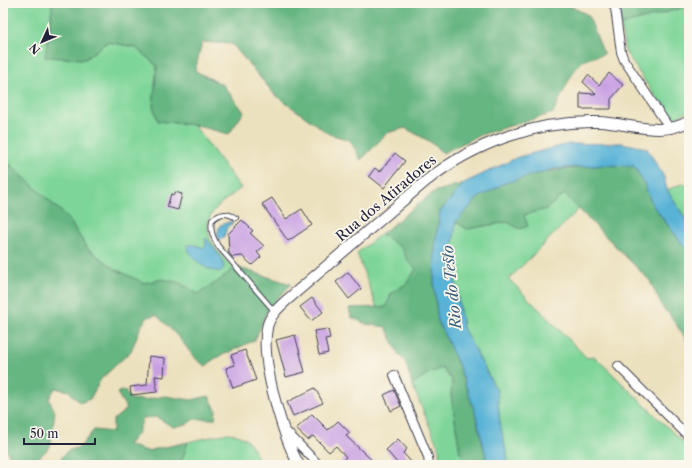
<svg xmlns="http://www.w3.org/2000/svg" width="692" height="468" viewBox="0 0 692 468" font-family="'Libre Caslon Text',serif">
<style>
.green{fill:#7ed599;stroke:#507c6a}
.forest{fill:#66b681;stroke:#446c5e}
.water{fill:#59b3d7;stroke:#3e6a89}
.building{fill:#c9a1e3}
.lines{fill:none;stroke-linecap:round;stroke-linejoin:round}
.service-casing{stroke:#403f4f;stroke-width:6}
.minor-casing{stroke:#403f4f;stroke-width:10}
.tertiary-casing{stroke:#403f4f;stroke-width:12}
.service{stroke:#fff;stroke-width:4}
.minor{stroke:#fff;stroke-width:8}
.tertiary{stroke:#fff;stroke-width:10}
.labels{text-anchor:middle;stroke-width:3.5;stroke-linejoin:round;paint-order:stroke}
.street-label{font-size:14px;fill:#22223b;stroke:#fbf7ec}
.water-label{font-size:15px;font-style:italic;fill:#385c79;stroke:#fbf7ec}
</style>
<rect width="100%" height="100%" fill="#fbf7ec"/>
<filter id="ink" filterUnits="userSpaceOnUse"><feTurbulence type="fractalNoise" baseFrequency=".025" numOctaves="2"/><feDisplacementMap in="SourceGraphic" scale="8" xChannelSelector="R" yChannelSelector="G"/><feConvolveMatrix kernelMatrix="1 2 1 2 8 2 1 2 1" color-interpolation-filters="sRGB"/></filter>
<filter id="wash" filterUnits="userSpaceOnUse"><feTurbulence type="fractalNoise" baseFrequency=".012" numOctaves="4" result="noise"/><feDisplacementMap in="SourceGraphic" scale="16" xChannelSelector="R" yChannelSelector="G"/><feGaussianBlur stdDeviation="0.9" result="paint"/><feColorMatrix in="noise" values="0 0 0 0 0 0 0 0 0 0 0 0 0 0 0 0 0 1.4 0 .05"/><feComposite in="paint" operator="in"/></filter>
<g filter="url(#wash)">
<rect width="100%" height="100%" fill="#ece1be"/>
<path class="green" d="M3 3H52L51 19 45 57 85 59 107 42 135 47 157 66 153 106 158 121 194 125 241 188C233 195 219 203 213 212 198 234 220 254 234 268L220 280 198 294 180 283 162 279 144 283 115 269 87 248 68 218 3 158Z
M689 6V110L680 116 670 119 625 51 621 25Z
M684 183 689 190V224L667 190Z
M564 194 579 209 509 279 587 358 594 356 689 448V465H509L500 424 497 391 463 328 451 256 456 222 467 229 507 222 523 215 546 209Z
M381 234 402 248 408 261 416 269 407 283 391 294 386 308H377L357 253Z
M442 368 452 380 451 395 460 452 469 465H440L439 449 412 384 429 373Z
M228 433C249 436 254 446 260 465H177L182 460 188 442Z"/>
<path class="forest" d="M52 3H564L588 15 604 54C597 56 589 58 583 61 573 67 559 102 553 113L480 135 443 153 429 141 405 128 387 133 361 160 350 140 329 134 275 95 232 44 202 42 195 71 223 85 244 112 229 134 194 125 158 121 153 106 157 66 135 47 107 42 85 59 45 57 51 19Z
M618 3H689V6L621 25Z
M3 158 68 218 87 248 115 269 144 283 162 279 180 283 198 294 220 280 234 268H239L291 284 268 309 255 340 214 359 206 366C194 360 188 348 179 338 172 330 164 322 156 315L148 317 141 326 131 351 101 379 90 399 80 403 69 391 55 388 49 399 55 412 50 447 35 461 14 465 3 443Z
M605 165 634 166 644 183 652 204 689 253V344L668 312 664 310 650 281 564 194 546 209 524 215 528 226 520 229 507 222 467 229 456 222C463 214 470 203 479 197 515 172 562 169 605 165Z
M464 183 440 212 435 244 434 286 438 321 458 364 475 412 488 465H469L460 452 451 395 452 380 442 368 429 373 412 384 405 361 399 355 386 327 366 324 351 317 349 308 386 307 391 294 407 283 416 269 408 261 402 248 381 234 434 192Z
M125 390 130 399 144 400 165 396 191 400 209 396 216 410 215 419H194L187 424 173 427 156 417 143 418 138 433 128 445 147 451 188 442 182 460 177 465H56L67 451 80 447 94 430 113 432V420L127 409 117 393Z"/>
<path class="water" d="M622 143 647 148 664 177 667 190 689 224V253L652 204 644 183 634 166 605 165 554 169 505 183 478 198 456 222 451 256 463 328 497 391 500 424 509 465H488L475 412 458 364 438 321 434 286 435 244 440 212 464 183 518 157 568 144Z
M232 221 233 223 227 227 224 238 219 240 217 234 220 225Z
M205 239H207L222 259 224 267 221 272C206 271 190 259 187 245H195L204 248 206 245Z"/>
<g id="blocks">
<path class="building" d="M609 73 623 85 611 99V109H580V93L596 94 583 82 588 75 599 85Z
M395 153 405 161 384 188 369 176 375 168 380 172Z
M175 192 182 194 178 210 167 207 171 194 174 195Z
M272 198 286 219 302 209 312 225 288 241 262 204Z
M242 220 253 231 250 233 264 246 257 252 261 257 252 265 242 256 232 257 229 253 228 234Z
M348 272 361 289 349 299 336 282Z
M312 298 323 312 311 321 300 307Z
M328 329 330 338 325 339 328 353 319 355 314 331Z
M295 335 305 372 286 377 276 340Z
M245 350 256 380 233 388 226 368 235 365 231 355Z
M149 356 165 358 164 377 155 376 157 392 131 395 130 387 147 385Z
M315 388 323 403 293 416 287 402Z
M394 390 401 406 391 411 384 395Z
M312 414 328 430 338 421 350 433 346 436 377 465H338L346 457 336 446 329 452 313 436 308 440 296 429Z
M398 439 407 449 403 453 414 465H399L386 450Z"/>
</g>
</g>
<g filter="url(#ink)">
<use href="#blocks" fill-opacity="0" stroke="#403f4f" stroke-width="1"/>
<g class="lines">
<g class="service-casing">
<path id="service" d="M236 218C226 212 220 213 212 220 210 231 213 237 218 246L275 312"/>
</g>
<g class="minor-casing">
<path id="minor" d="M611 3 615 8 621 52 624 60 670 129
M618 366 689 437
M394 375 428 457 429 465
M286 431 319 465"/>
</g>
<g class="tertiary-casing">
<path id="tertiary" d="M299 465C283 437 260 360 267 328 269 316 279 307 288 299L426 181C474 143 537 120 599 122 628 123 662 138 689 121"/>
</g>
<use href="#service" class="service"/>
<use href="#minor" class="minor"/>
<use href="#tertiary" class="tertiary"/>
</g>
</g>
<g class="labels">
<g class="street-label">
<text transform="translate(386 198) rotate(-40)" y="5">Rua dos Atiradores</text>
</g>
<g class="water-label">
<text transform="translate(452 287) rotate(-96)" y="5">Rio do Testo</text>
</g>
</g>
<rect width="692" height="468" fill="none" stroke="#fbf7ec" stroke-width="16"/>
<g transform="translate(42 42) rotate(226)" stroke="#fbf7ec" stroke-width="3" paint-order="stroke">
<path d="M0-3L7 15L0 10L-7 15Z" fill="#22223b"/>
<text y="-6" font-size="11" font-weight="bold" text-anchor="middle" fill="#22223b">N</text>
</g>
<path d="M24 438v6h71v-6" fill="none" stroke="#22223b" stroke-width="2"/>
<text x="30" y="438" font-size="12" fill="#22223b" stroke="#fbf7ec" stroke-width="3" paint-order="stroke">50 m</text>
</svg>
